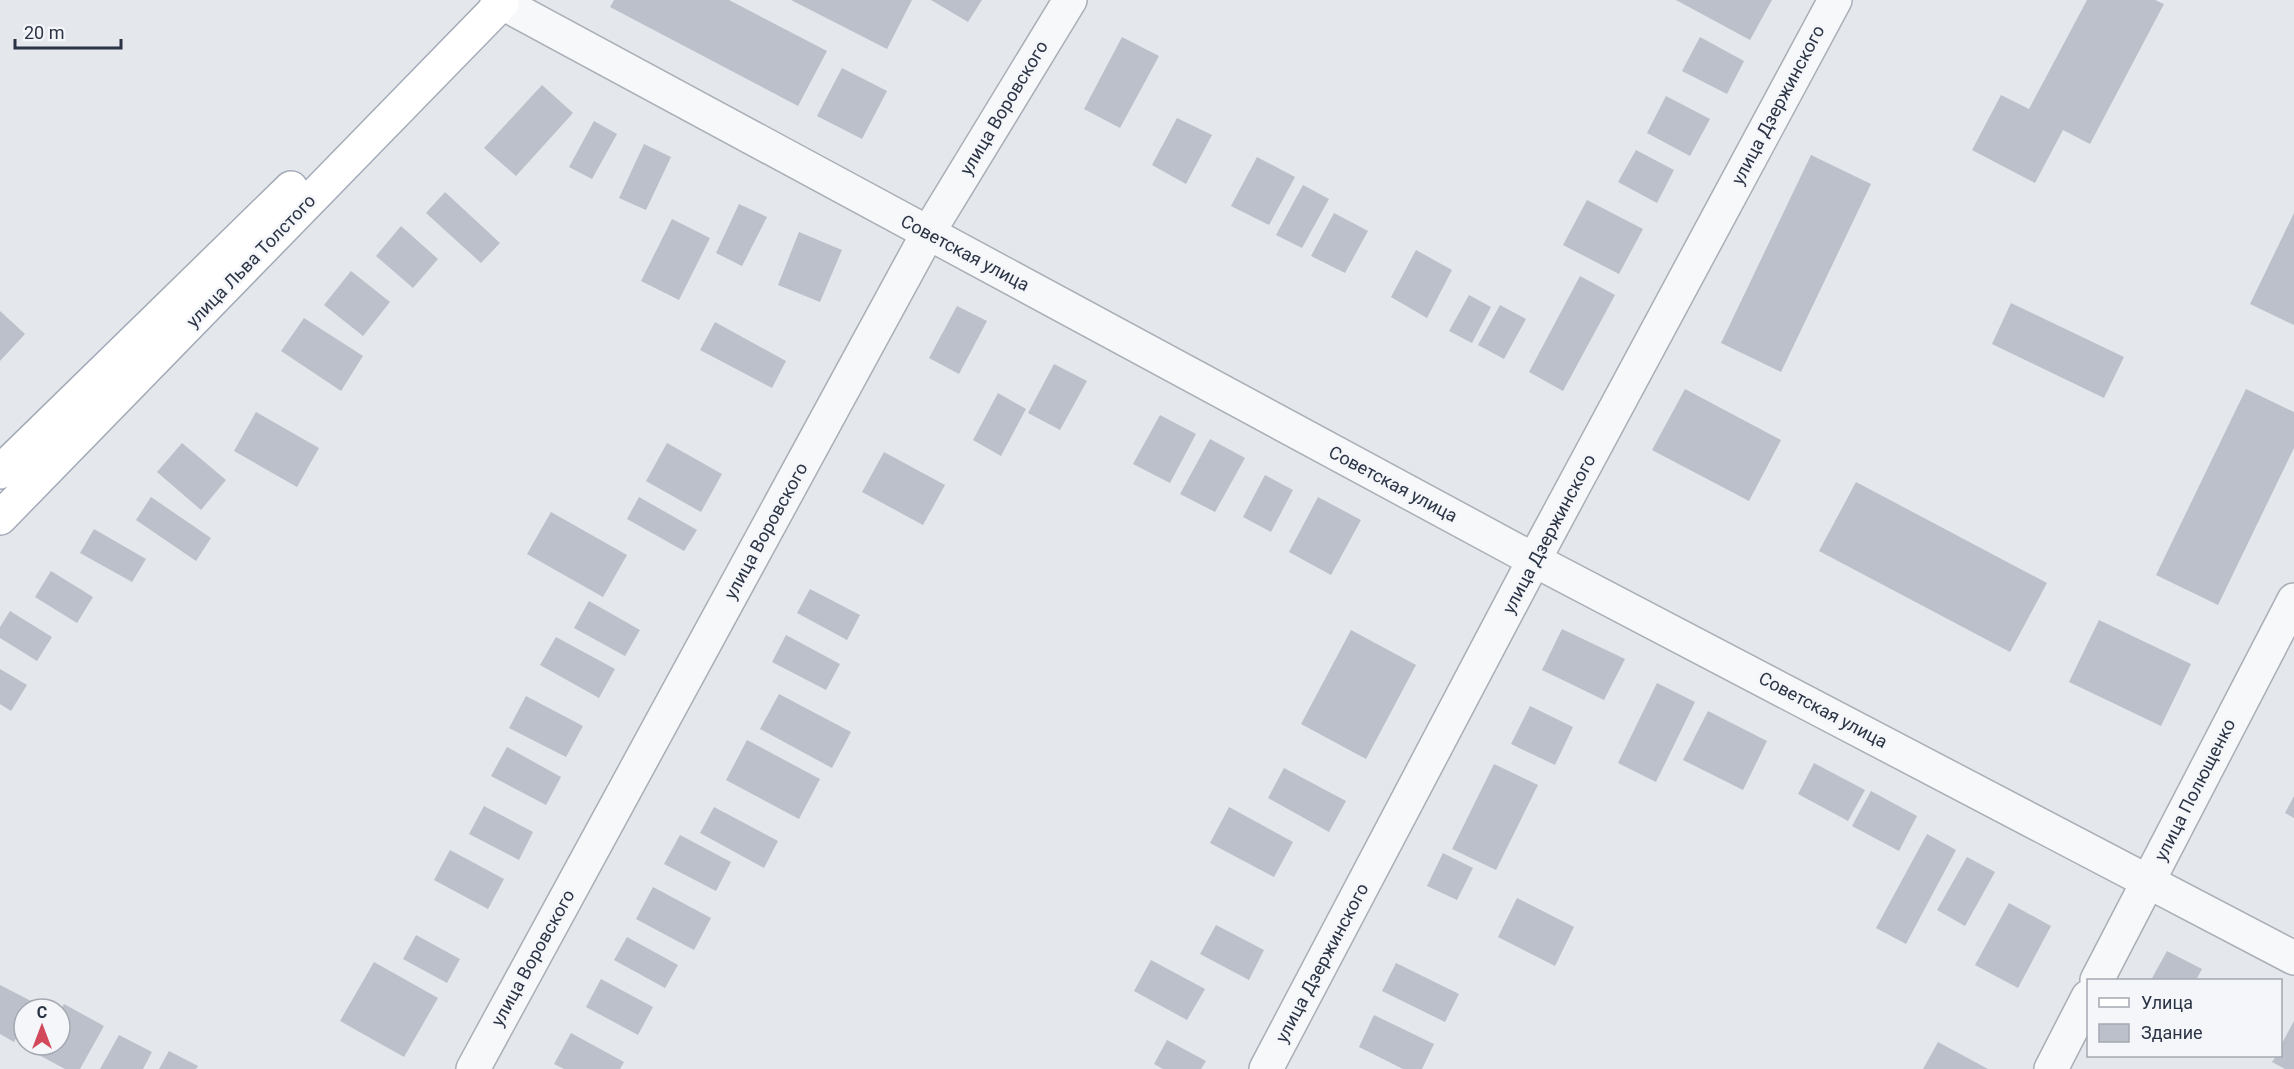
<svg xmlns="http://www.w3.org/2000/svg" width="2294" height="1069" viewBox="0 0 2294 1069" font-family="Roboto,sans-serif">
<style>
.building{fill:#bbc0ca}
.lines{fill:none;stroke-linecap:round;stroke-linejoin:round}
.minor-casing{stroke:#a9aeb7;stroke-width:36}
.major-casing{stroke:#a3abb8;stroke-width:36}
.minor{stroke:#f7f8fa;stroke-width:33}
.major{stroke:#fff;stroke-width:33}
.labels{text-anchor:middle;stroke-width:5;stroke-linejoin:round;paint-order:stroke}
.street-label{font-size:18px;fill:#2b3445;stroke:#f4f6f9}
</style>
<rect width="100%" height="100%" fill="#e4e7ec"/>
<path class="building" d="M614 0H729L827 51 798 106 610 7Z
M791 0H912L887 49Z
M931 0H982L968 22Z
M1676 0H1772L1750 40Z
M2087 0H2155L2164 4 2090 144 2063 130 2035 183 1972 150 2001 95 2029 109Z
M1122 37 1159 56 1120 128 1084 109Z
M1700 37 1744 61 1727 94 1682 71Z
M842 68 887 91 862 139 817 116Z
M542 85 573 113 516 176 484 148Z
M1666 96 1710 119 1690 156 1647 133Z
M1177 118 1212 135 1186 184 1152 165Z
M594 121 617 134 592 179 569 167Z
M644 144 671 157 646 210 619 198Z
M1636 150 1674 170 1657 203 1618 182Z
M1811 155 1871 184 1781 372 1721 343Z
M1257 157 1295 177 1269 225 1231 206Z
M1303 185 1329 199 1302 248 1276 235Z
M445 192 500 243 481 263 426 213Z
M1587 200 1643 229 1619 274 1563 245Z
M739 204 767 217 742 266 716 253Z
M1334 213 1368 231 1345 273 1311 256Z
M2294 213V325L2250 304Z
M672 219 710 238 679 300 641 281Z
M401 226 438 259 413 288 376 256Z
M799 232 842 250 820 302 778 285Z
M1416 250 1452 270 1427 318 1391 297Z
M351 271 390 302 363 336 324 305Z
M1580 276 1615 295 1563 391 1529 372Z
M1469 295 1491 307 1472 343 1449 331Z
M2011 303 2124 357 2104 398 1992 344Z
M1500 305 1526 319 1504 359 1478 345Z
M957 306 987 321 959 374 929 358Z
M0 311 25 334 0 361Z
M304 318 363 356 341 391 281 351Z
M715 322 786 361 772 388 700 350Z
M1054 364 1087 381 1060 430 1028 413Z
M1685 389 1781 440 1749 501 1652 450Z
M2246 389 2294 412V448L2218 605 2156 575Z
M998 393 1026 409 1001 456 973 440Z
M256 412 319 448 297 487 234 451Z
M1160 415 1196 434 1170 483 1133 464Z
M1210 439 1245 458 1215 512 1180 494Z
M182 443 226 480 201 510 157 472Z
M667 443 722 474 701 512 646 481Z
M884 452 945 485 923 525 862 492Z
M1265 475 1293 490 1271 532 1243 517Z
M1856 482 2047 583 2010 652 1819 551Z
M151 497 211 538 196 561 136 520Z
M639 497 697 530 684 551 627 519Z
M1318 497 1361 520 1331 575 1289 552Z
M551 512 627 555 603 597 527 554Z
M94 529 146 559 132 582 80 553Z
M51 571 93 597 77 623 35 597Z
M810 589 860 615 847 640 797 613Z
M589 601 640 630 625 656 574 628Z
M10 611 52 637 37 661 0 638V627Z
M2099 620 2191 664 2161 726 2069 682Z
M1562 629 1625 659 1604 700 1542 670Z
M1351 630 1416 665 1366 759 1301 724Z
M786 635 840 664 826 690 772 662Z
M556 637 615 669 599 698 540 665Z
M0 669 27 685 11 711 0 704Z
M1657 683 1695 702 1656 782 1618 763Z
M779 694 851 732 832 768 760 729Z
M526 696 583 726 566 757 509 728Z
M1530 706 1573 727 1555 765 1511 744Z
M1708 711 1767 741 1743 790 1683 760Z
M747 740 820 779 799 819 726 780Z
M507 747 561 777 546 805 491 776Z
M1814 763 1865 790 1848 821 1798 794Z
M1494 764 1538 785 1496 870 1452 849Z
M1284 768 1346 801 1329 832 1268 798Z
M1871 791 1917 816 1899 851 1852 826Z
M2294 796V818L2285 813Z
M484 806 533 832 519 860 469 834Z
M714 807 778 841 764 868 700 833Z
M1229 807 1293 842 1274 877 1210 843Z
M1927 834 1956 850 1906 944 1876 928Z
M680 835 731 862 716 891 664 864Z
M450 850 504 879 488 909 434 880Z
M1443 853 1473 868 1457 900 1427 886Z
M1967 857 1995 872 1965 926 1937 910Z
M653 887 711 918 694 950 636 919Z
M1517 898 1574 927 1555 966 1498 937Z
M2009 903 2051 926 2018 988 1975 965Z
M1216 925 1264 950 1249 980 1200 954Z
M416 935 460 959 447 983 403 959Z
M627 937 678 965 665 988 614 960Z
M2167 951 2202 969 2196 980H2151Z
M1151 960 1205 989 1187 1020 1134 991Z
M374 962 438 998 404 1057 340 1021Z
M1396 963 1459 994 1445 1022 1382 991Z
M601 979 653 1007 638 1035 586 1007Z
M0 985 35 1003 32 1009H24V1023L14 1042 0 1034Z
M64 1004 104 1026 80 1069H65L37 1054 42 1045H60V1011Z
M1374 1015 1434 1044 1422 1069H1403L1359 1047Z
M2294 1021V1069H2285L2272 1062 2276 1056H2280V1047Z
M571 1033 624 1062 620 1069H564L554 1064Z
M119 1035 152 1052 143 1069H100Z
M1167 1040 1206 1061 1201 1069H1163L1154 1064Z
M1938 1042 1988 1069H1923Z
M169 1051 198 1066 196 1069H159Z"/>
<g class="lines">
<g class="minor-casing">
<path id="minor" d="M497 0 1534 560 2294 958
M2097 980 2294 600
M473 1069 928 233 1070 0
M1266 1069 1534 560 1835 0
M2051 1069 2088 997"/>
</g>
<g class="major-casing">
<path id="major" d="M0 472 291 188
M0 518 502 3"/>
</g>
<use href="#minor" class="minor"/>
<use href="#major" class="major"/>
</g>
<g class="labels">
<g class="street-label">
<text transform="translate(1778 105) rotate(-62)" y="6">улица Дзержинского</text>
<text transform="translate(1004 108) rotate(-59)" y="6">улица Воровского</text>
<text transform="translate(965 253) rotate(28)" y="6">Советская улица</text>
<text transform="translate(251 261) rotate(-46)" y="6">улица Льва Толстого</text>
<text transform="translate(1393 484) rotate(28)" y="6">Советская улица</text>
<text transform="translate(766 531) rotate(-61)" y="6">улица Воровского</text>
<text transform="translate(1549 534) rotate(-62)" y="6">улица Дзержинского</text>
<text transform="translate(1823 710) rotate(28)" y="6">Советская улица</text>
<text transform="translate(2195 790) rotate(-63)" y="6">улица Полющенко</text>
<text transform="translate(533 958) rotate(-61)" y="6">улица Воровского</text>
<text transform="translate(1322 963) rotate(-62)" y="6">улица Дзержинского</text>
</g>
</g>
<rect x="2087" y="979" width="195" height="78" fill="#f4f6f9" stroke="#a4a8b1" stroke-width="1.5"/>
<rect x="2099" y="998" width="30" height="9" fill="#ffffff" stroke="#a4a8b1" stroke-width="1.5"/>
<text x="2141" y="1009" font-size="18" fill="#2b3445">Улица</text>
<rect x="2099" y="1024" width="30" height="18" fill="#bbc0ca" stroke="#a4a8b1" stroke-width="1.5"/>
<text x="2141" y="1039" font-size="18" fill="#2b3445">Здание</text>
<g transform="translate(42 1027)"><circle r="28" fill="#f4f6f9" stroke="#a4a8b1" stroke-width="1.5"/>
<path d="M0-4.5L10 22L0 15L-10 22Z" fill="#d1495b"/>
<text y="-9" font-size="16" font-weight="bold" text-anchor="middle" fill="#2b3445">С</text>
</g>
<path d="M15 39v9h106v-9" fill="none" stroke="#2b3445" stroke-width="3"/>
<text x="24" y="39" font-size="18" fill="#2b3445" stroke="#f4f6f9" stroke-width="4.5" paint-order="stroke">20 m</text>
</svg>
